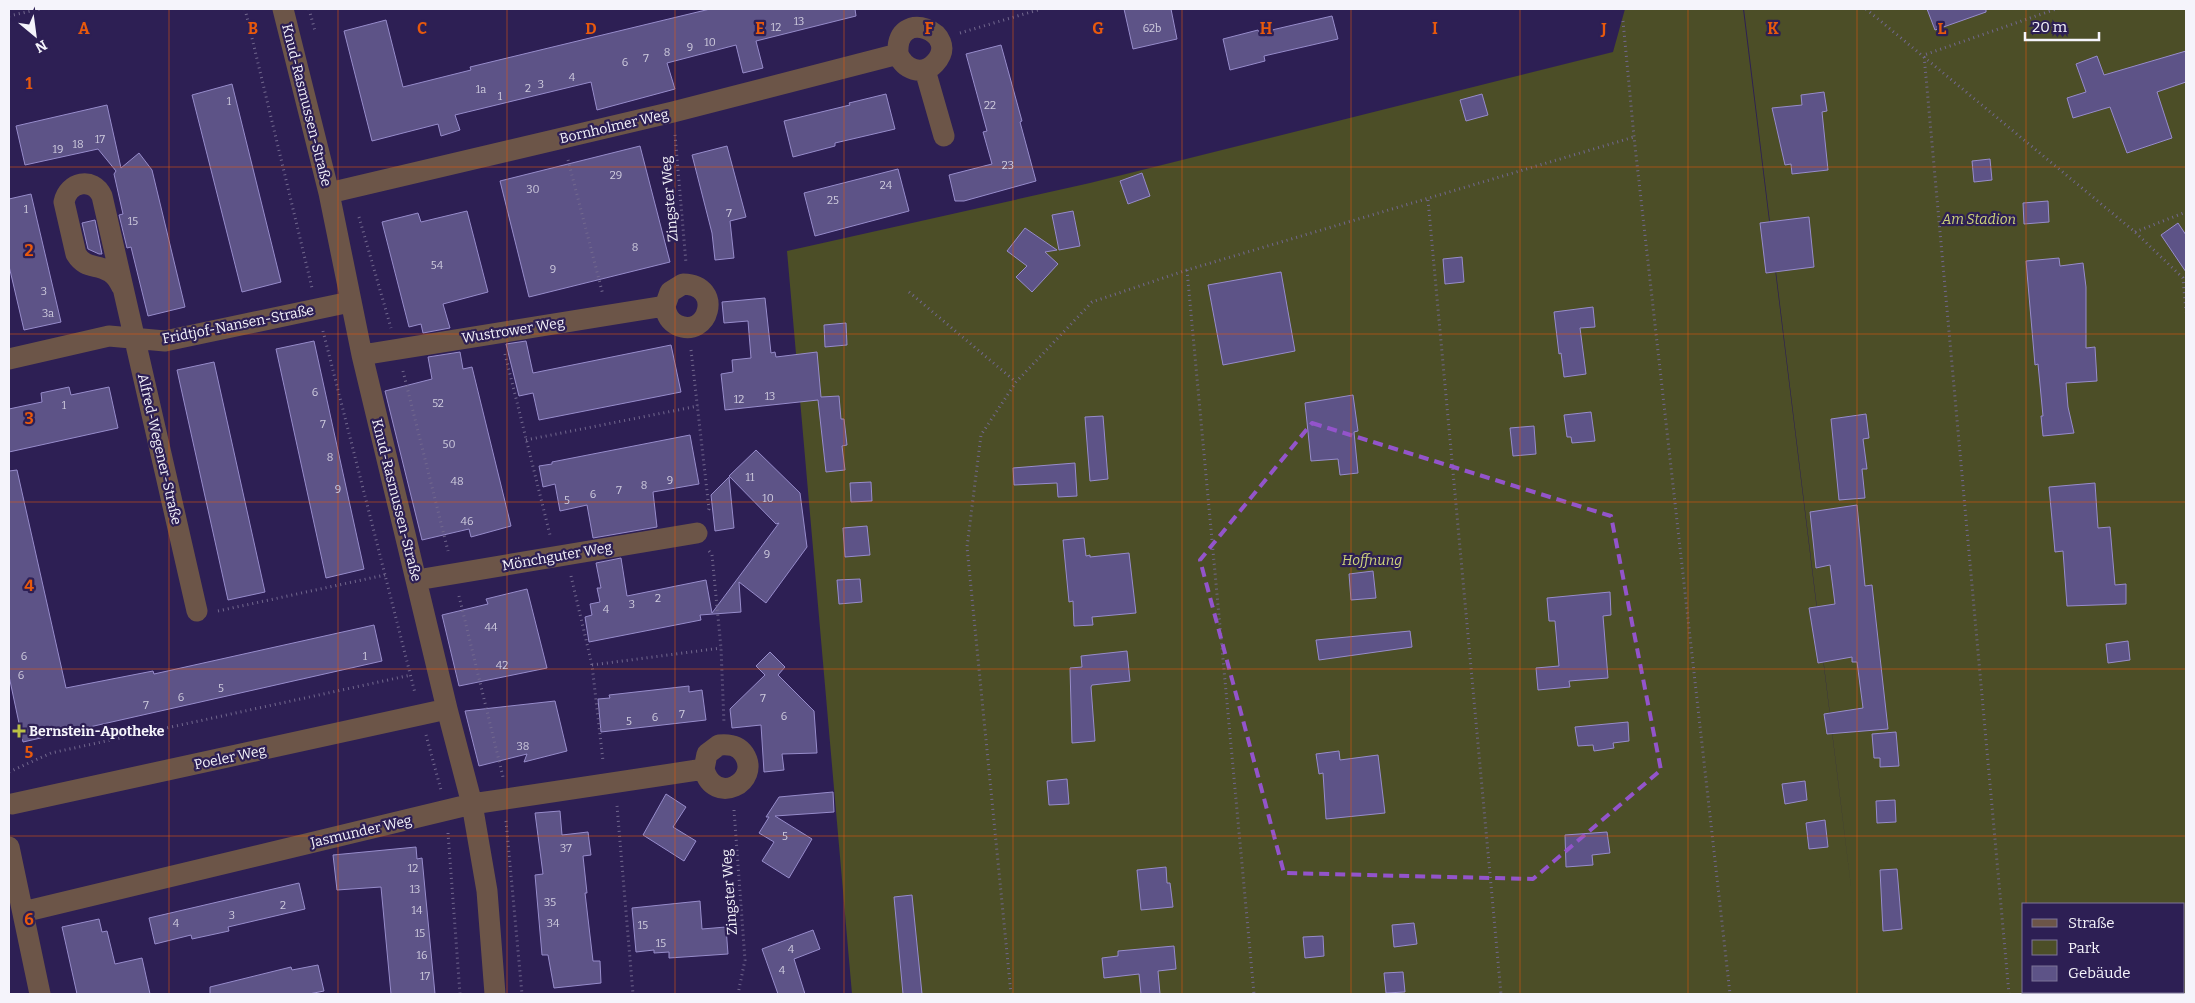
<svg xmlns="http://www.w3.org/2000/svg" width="2195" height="1003" viewBox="0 0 2195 1003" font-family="Bitter,serif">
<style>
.green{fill:#4c4e27;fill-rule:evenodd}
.building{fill:#5d5387;stroke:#978ccb}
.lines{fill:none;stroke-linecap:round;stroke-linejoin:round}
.path{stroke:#72688e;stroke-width:3;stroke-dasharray:1 4;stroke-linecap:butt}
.street{stroke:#6c5548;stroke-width:21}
.marked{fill:none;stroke:#9354cb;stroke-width:4;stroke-dasharray:10 6;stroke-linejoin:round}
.grid{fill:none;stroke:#e8590c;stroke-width:1;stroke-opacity:0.55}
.poi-dot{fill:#bbc045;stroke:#2d1f54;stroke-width:2}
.labels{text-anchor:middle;stroke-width:4.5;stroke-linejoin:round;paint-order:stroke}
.number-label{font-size:11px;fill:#cfccde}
.street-label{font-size:14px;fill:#f5f4fb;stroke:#2d1f54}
.park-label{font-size:14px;font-style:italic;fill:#ced47a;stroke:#2d1f54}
.poi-label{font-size:14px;font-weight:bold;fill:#f5f4fb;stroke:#2d1f54;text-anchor:start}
.grid-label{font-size:16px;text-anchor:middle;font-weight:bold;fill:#e8590c;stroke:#2d1f54;stroke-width:4.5;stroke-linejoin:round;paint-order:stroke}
</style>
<rect width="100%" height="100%" fill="#2d1f54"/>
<path class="green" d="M1625 9H1743L1853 903 1744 9H2186V994H852L787 251 1090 183 1613 52ZM2024 904H2184V992H2024Z"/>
<path class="building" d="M710 9H855L856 16 756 41 763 68 743 73 736 45 667 63 675 89 597 110 591 82 455 115 460 130 441 136 438 124 372 141 344 31 386 20 403 87 471 70 470 67Z
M1124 9H1171L1177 39 1133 49Z
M1927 9H1986V12L1935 30Z
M1332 16 1338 39 1264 56 1265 61 1230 70 1223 39 1258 30 1259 33Z
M1001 45 1022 121 1020 122 1036 181 964 201H955L949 175 992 164 983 132 987 131 966 54Z
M2186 51V82L2157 92 2172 138 2127 153 2110 107 2073 118 2067 98 2086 92 2076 64 2097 56 2104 75Z
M232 84 281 282 242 292 192 95Z
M1824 92 1827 111 1822 112 1828 170 1792 174 1791 164 1785 165 1772 108 1802 105 1801 95Z
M886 94 895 129 835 143V146L793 157 784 121 850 105 849 103Z
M1482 94 1488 115 1466 121 1460 100Z
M107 105 121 168 139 153 152 170 185 307 148 316 131 247 127 248 119 215 123 214 114 174 116 171 98 149 25 165 16 126Z
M640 146 670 262 529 297 500 181Z
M727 146 746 217 730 221 734 258 715 260 712 233 692 155Z
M1990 159 1992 180 1974 182 1972 161Z
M898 169 909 211 815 236 804 193Z
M1142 173 1150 196 1128 204 1120 181Z
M31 194 61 322 24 330 9 266V199Z
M2048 201 2049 222 2024 224 2023 203Z
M467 211 488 292 443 304 450 328 423 333 421 324 409 327 382 222 418 213 421 222Z
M1073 211 1080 246 1059 250 1052 215Z
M1809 217 1814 267 1766 273 1760 223Z
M95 220 102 254H99L88 249 82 223Z
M2178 223 2186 235V272L2161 235Z
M1025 228 1057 250 1045 252 1058 264 1032 292 1016 277 1027 266 1007 251Z
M1462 257 1464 282 1445 284 1443 259Z
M2059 258 2060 266 2083 263 2086 287V348L2095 347 2097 381 2066 383 2068 407 2074 433 2043 436 2041 416H2043L2038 364 2035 365 2026 261Z
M1281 272 1295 351 1223 365 1208 285Z
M765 298 771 353 775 352 776 357 817 352 821 397 839 396 841 419H844L847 445 842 446 845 470 826 472 818 400 725 410 721 374 733 372 732 360 751 358 748 321 724 323 722 302Z
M1593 307 1595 327 1580 328 1586 374 1564 377 1561 353 1559 354 1554 312Z
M846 323 847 345 825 347 824 325Z
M314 341 364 569 326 578 276 349Z
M526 341 533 373 671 345 681 392 539 420 533 393 519 396 506 344Z
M460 352 463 369 472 367 511 526 471 537 469 529 422 540 385 391 432 379 428 357Z
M214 362 265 592 228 600 177 370Z
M69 387 71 395 109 387 118 428 9 452V409L42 402 41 393Z
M1353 395 1358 431 1354 432 1358 473 1340 475 1338 459 1311 461 1305 403Z
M1591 412 1595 441 1572 443 1571 437H1567L1564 415Z
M1866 414 1869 438 1863 439 1867 469H1862L1865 498 1839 500 1831 419Z
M1103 416 1108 479 1090 481 1085 417Z
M1534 426 1536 454 1513 456 1510 428Z
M690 435 699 484 653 492 657 527 593 538 587 505 560 511 555 484 543 487 539 466 552 464V462Z
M756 450 800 493 807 547 766 603 739 582 741 612 700 615 701 620 589 642 585 617 592 615 590 604 600 602 597 588H601L596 563 621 558 627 596 706 580 712 613 779 523 776 524 729 476Z
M1075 463 1077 496 1058 497 1057 483 1014 485 1013 468Z
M17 470 66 688 153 671 154 674 374 625 382 661 23 742 9 676V471Z
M729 477 734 528 715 531 711 495Z
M871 482 872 501 851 502 850 483Z
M2095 483 2098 528 2110 527 2115 585 2126 584V604L2067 606 2063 551 2055 552 2049 487Z
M1857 505 1865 586 1872 585 1888 729 1827 734 1824 714 1863 708 1857 662H1852V657L1818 663 1809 608 1835 604 1830 565 1816 568 1810 512Z
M867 526 870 555 845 557 843 528Z
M1084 538 1086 556 1090 555V557L1129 553 1136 613 1092 617 1093 625 1074 626 1073 601 1069 602 1063 540Z
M1373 571 1376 598 1351 600 1349 574Z
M860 579 862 602 839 604 837 580Z
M527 589 547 668 459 686 442 615 488 604 486 599Z
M1610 592 1611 615 1603 616 1608 678 1569 681 1570 687 1538 690 1536 668 1559 666 1555 621H1549L1547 598Z
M1410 631 1412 647 1319 660 1316 640Z
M2128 641 2130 660 2108 663 2106 644Z
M1127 651 1130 681 1092 685 1091 687 1095 741 1072 743 1070 668 1082 667 1081 656Z
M770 652 785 667 778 675 814 711 817 753 782 754 784 770 764 772 761 725 732 728 730 709 765 675 756 666Z
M689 686V692L702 690 706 720 601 732 598 699 610 698 609 695Z
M555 701 567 751 524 762 527 754 479 766 465 711Z
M1628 722 1629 741 1613 743 1614 748 1594 751 1593 745 1578 746 1575 727Z
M1896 732 1899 766 1880 767V758H1874L1872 734Z
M1339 751 1340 760 1378 755 1385 813 1326 819 1323 773 1319 774 1316 754Z
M1067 779 1069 804 1049 805 1047 781Z
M1805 781 1807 800 1785 804 1782 784Z
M833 792 834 812 775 816 812 839 789 878 762 861 774 842 759 833 769 817H766L779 797Z
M666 794 686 807 673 827 696 841 684 861 643 835Z
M1895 800 1896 822 1877 823 1876 801Z
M560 811 562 835 588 832 591 855 583 856 587 893H585L593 961H600L601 983 554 988 548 955H542L535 875 543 874 535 813Z
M1825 820 1828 847 1809 849 1806 823Z
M1607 832 1610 853 1592 855 1593 865 1566 867 1565 835Z
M416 847 417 859 422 858 435 994H391L381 887 337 890 333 855Z
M1166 867 1167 883H1170L1173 907 1141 910 1137 870Z
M1897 869 1902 929 1883 931 1880 870Z
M299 883 305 909 228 927 229 931 192 939 191 935 155 944 149 918Z
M912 895 922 994H903L894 897Z
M700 901 702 929 726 927 728 954 669 958V952L654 953V950L636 952 632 908Z
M99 919 102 932 107 931 115 964 142 958 150 994H77L62 927Z
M1414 923 1417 944 1394 947 1392 925Z
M813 930 820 949 794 959 805 994H778L762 949Z
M1323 936 1324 956 1305 958 1303 937Z
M1174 946 1176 969 1158 971 1160 994H1141L1139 974 1104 978 1102 958 1118 956V951Z
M318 965 324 991 309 994H210V987L291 967 292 970Z
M1403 972 1405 992 1386 993 1384 973Z"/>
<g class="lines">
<path class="path" d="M245 9 312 288
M309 9 315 31
M1866 9 2135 232 2183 278 2186 312
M9 16 40 9
M1623 21 1634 137 1730 994
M960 33 1041 9
M675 135 686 263
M568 160 603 295
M1428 200 1501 994
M359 217 391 328
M2135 232 2186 212
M1187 270 1254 994
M909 292 1016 382
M323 331 415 693
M691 350 709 509 707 513
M505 354 550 535
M403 371 448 551
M526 440 698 406
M709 551 712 555 721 648 724 723
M571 576 592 665 603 761
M459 596 503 777
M218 611 385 575
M592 665 721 648
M426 735 441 790
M9 772 51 753 411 675
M617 806 633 994
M734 810 745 960 738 994
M506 821 522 994
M448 833 460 994
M1011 994 967 547 981 435 1016 382 1092 302 1187 270 1634 137
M2009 994 1924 55 2056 9"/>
<path class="street" d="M283 9 329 193 362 355 447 709 472 804 487 891 495 994
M925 70 944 136
M329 193 673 112 898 54C904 69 922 77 935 63 963 33 895 5 898 54
M122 287C119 281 116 275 110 272 96 263 86 270 76 254L64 202C68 182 93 176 102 196L197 611
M362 355 665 306C666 314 669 321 677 325 708 340 725 285 683 284L670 292 665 306
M9 359 109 336 165 341 350 302
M417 580 697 533
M12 804 447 709
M9 847 40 994
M23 912 472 804 704 769C714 807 762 782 744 754 738 745 729 744 719 745L707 754 704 769"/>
</g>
<path class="marked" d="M1312 423 1611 516 1661 770 1533 879 1284 873 1200 560Z"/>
<path class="grid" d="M169 9V994M338 9V994M507 9V994M675 9V994M844 9V994M1013 9V994M1182 9V994M1351 9V994M1520 9V994M1688 9V994M1857 9V994M2026 9V904M9 167H2186M9 334H2186M9 502H2186M9 669H2186M9 836H2186M2026 992V994"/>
<path class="poi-dot" d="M16.5 723.5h5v5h5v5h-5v5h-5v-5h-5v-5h5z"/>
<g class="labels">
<g class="number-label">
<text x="799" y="25">13</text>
<text x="776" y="31">12</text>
<text x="1152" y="32">62b</text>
<text x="710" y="46">10</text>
<text x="690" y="51">9</text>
<text x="667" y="56">8</text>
<text x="646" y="62">7</text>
<text x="625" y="66">6</text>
<text x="572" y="81">4</text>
<text x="541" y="88">3</text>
<text x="528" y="92">2</text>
<text x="481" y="93">1a</text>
<text x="500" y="100">1</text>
<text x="229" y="105">1</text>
<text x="990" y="109">22</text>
<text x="100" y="143">17</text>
<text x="78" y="148">18</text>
<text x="58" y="153">19</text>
<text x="1008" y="169">23</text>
<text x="616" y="179">29</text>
<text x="886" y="189">24</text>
<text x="533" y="193">30</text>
<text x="833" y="204">25</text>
<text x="26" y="213">1</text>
<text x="729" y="217">7</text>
<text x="133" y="225">15</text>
<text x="635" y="251">8</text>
<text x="437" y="269">54</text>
<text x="553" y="273">9</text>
<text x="44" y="295">3</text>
<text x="48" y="317">3a</text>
<text x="315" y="396">6</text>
<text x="770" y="400">13</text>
<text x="739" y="403">12</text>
<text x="438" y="407">52</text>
<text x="64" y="409">1</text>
<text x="323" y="428">7</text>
<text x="449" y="448">50</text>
<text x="330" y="461">8</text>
<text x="750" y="481">11</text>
<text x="670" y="484">9</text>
<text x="457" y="485">48</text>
<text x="644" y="489">8</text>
<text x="338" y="493">9</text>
<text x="619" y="494">7</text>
<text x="593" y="498">6</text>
<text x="768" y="502">10</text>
<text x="567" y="504">5</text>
<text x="467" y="525">46</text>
<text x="767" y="558">9</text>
<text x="658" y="602">2</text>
<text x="632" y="608">3</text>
<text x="606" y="613">4</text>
<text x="491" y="631">44</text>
<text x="24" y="660">6</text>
<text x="365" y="660">1</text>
<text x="502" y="669">42</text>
<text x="21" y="679">6</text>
<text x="221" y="692">5</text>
<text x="181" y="701">6</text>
<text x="763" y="702">7</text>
<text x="146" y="709">7</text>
<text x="682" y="718">7</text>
<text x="784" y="720">6</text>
<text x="655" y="721">6</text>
<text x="629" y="725">5</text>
<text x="523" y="750">38</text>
<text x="785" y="840">5</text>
<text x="566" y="852">37</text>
<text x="413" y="872">12</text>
<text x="415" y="893">13</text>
<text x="550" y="906">35</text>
<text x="283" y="909">2</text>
<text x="417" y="914">14</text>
<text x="232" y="919">3</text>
<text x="176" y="927">4</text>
<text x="553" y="927">34</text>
<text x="643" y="929">15</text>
<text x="420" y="937">15</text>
<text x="661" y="947">15</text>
<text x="791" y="953">4</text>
<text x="422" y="959">16</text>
<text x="782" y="974">4</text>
<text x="425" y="980">17</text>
</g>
<g class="street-label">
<text transform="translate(307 105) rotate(76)" y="5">Knud-Rasmussen-Straße</text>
<text transform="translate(614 126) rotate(-13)" y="5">Bornholmer Weg</text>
<text transform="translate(669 199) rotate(-95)" y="5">Zingster Weg</text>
<text transform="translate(238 324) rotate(-11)" y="5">Fridtjof-Nansen-Straße</text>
<text transform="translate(513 330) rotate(-9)" y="5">Wustrower Weg</text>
<text transform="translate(160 449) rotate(77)" y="5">Alfred-Wegener-Straße</text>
<text transform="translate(397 500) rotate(76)" y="5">Knud-Rasmussen-Straße</text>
<text transform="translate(557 556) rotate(-10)" y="5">Mönchguter Weg</text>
<text transform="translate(230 757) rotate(-12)" y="5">Poeler Weg</text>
<text transform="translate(361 831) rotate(-13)" y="5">Jasmunder Weg</text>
<text transform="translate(729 892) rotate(-94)" y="5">Zingster Weg</text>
</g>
<g class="park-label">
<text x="1979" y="224">Am Stadion</text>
<text x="1372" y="565">Hoffnung</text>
</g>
<g class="poi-label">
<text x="29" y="736">Bernstein-Apotheke</text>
</g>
</g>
<g class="grid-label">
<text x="84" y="34">A</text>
<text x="253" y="34">B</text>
<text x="422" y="34">C</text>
<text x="591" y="34">D</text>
<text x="760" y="34">E</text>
<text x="929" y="34">F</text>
<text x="1098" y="34">G</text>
<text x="1266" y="34">H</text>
<text x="1435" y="34">I</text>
<text x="1604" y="34">J</text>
<text x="1773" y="34">K</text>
<text x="1942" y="34">L</text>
<text x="29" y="89">1</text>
<text x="29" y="256">2</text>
<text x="29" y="424">3</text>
<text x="29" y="591">4</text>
<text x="29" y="758">5</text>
<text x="29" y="925">6</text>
</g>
<rect width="2195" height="1003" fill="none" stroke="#f5f4fb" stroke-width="20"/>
<rect x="2022" y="903" width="162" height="90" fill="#2d1f54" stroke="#7d7497"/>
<rect x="2032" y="919" width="25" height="8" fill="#6c5548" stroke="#7d7497"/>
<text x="2068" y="928" font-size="15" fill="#f5f4fb">Straße</text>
<rect x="2032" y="940" width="25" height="15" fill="#4c4e27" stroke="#7d7497"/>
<text x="2068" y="953" font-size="15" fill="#f5f4fb">Park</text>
<rect x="2032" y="966" width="25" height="15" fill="#5d5387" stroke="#7d7497"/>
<text x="2068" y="978" font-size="15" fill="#f5f4fb">Gebäude</text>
<g transform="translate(35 35) rotate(151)" stroke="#2d1f54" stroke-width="4" paint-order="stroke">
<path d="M0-4L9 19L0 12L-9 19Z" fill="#f5f4fb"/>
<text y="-8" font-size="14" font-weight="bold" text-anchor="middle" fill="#f5f4fb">N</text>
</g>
<path d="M2025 32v8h74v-8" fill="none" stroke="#f5f4fb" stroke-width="2.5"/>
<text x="2032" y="32" font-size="15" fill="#f5f4fb" stroke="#2d1f54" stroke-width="4" paint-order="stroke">20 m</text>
</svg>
